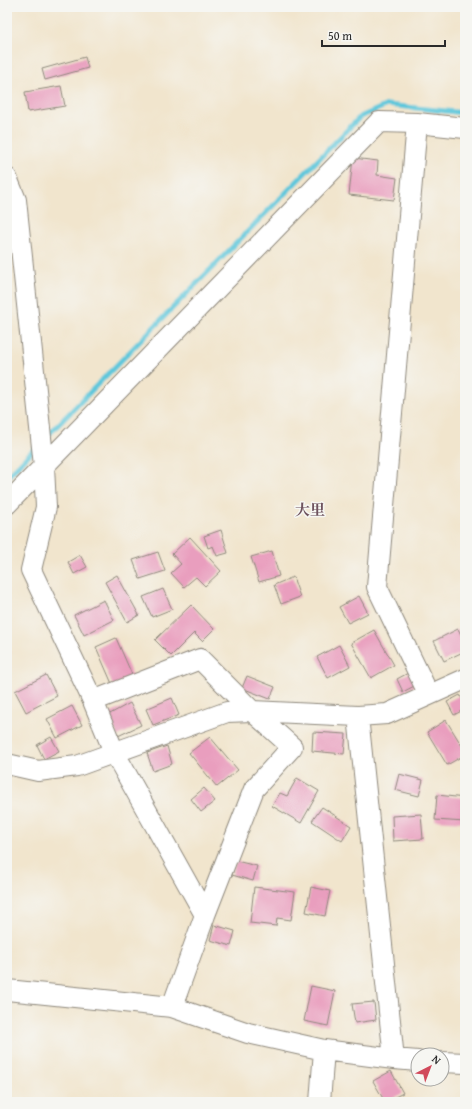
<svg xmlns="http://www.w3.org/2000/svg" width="472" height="1109" viewBox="0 0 472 1109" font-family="'Gentium Book Plus','Noto Serif JP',serif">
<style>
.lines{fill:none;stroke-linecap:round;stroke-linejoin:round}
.stream{stroke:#5fc7db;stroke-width:5}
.building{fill:#e99ebe}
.minor-casing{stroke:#8e887c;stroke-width:22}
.minor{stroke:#fff;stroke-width:20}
.labels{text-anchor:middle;stroke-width:3;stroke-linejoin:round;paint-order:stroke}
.neighbourhood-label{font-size:15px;font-weight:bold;fill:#6e535e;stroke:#f6f6f2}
</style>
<rect width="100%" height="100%" fill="#f6f6f2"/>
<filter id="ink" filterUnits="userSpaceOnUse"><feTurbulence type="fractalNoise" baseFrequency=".025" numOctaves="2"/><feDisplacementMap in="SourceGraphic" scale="8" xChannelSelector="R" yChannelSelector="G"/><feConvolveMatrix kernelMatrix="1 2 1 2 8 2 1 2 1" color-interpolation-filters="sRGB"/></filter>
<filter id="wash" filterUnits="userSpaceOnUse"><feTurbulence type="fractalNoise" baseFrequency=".012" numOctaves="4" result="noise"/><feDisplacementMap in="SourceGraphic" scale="16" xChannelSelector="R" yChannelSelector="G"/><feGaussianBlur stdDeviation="0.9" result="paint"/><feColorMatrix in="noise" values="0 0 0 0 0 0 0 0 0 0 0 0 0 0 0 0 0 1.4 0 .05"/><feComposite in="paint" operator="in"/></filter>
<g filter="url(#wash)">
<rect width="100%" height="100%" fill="#f1e5cd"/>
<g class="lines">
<path class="stream" d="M47 436 360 117 387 105 465 113
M7 477 37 446"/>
</g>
<g id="blocks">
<path class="building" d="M85 57 88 68 45 80 42 69Z
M61 86 65 106 28 112 25 92Z
M353 158 378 161 377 175 397 178 394 200 349 195Z
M221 530 228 553 217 556 213 546 208 548 204 536Z
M190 537 221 571 205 586 196 577 184 587 171 573 181 564 172 554Z
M272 551 279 576 259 582 251 557Z
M158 552 165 571 140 579 133 560Z
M80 555 87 567 74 574 68 562Z
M117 575 139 615 127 622 105 582Z
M293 577 300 597 281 604 274 585Z
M163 589 172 609 152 617 143 597Z
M359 596 368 613 348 623 339 607Z
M104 600 114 620 84 635 74 615Z
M191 605 214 629 202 641 194 633 171 656 155 640Z
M458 629 465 642V651L444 661 434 641Z
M374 630 394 665 371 678 351 643Z
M116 638 133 677 113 686 96 647Z
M7 645 11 653 7 655Z
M339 645 350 666 328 678 317 657Z
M410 672 416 685 403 692 397 679Z
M46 675 57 696 26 712 15 691Z
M247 676 275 687 270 699 242 688Z
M460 695 465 704V709L454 715 447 702Z
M172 698 179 715 153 725 146 709Z
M130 703 141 725 118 736 108 715Z
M72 706 82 725 57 738 47 719Z
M446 720 462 746 465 744V763L461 757 447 765 427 732Z
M313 732 346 734 344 754 312 751Z
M51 737 59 751 44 759 37 745Z
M210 737 238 770 217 787 189 753Z
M167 746 172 764 153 771 147 753Z
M399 774 423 780 419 796 395 790Z
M297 778 319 791 301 823 272 806 280 793 287 796Z
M204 788 215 801 201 812 191 799Z
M437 795 465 798V822L435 820Z
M322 807 351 826 342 841 312 821Z
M421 814 423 839 393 841 392 816Z
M236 861 257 866 253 881 232 875Z
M254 887 295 892 291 920 277 918 276 926 250 923Z
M311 887 330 891 325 916 306 912Z
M214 925 235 931 231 946 210 940Z
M311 986 335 991 328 1026 304 1021Z
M374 1002 376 1020 355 1023 352 1004Z
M391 1071 403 1093 385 1102 373 1081Z"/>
</g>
</g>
<g filter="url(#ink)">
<use href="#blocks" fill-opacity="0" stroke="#8e887c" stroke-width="1"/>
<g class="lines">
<g class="minor-casing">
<path id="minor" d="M417 123 377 587 429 695
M7 178 16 200 44 466 46 507 31 570 93 701 114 752 205 915
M7 504 379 122 417 123 465 128
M93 701 200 659 252 711 292 747 254 789 205 915 172 1007
M358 716 394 1059
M7 764 38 771 77 766 227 712 252 711 358 716 387 714 465 679
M7 990 172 1007 248 1033 324 1050 394 1059 418 1061
M442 1062 465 1063
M320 1102 324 1050"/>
</g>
<use href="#minor" class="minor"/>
</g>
</g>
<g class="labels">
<g class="neighbourhood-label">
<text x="310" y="515">大里</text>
</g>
</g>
<rect width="472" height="1109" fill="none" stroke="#f6f6f2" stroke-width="24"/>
<g transform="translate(430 1067) rotate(42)"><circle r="19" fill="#f6f6f2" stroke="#a5a5a2"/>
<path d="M0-3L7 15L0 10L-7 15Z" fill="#d1495b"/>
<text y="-6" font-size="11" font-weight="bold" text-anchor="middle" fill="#2b2b2b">N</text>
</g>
<path d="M322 40v6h123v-6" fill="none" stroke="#2b2b2b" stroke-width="2"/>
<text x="328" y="40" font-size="12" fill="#2b2b2b" stroke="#f6f6f2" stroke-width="3" paint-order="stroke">50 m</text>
</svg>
